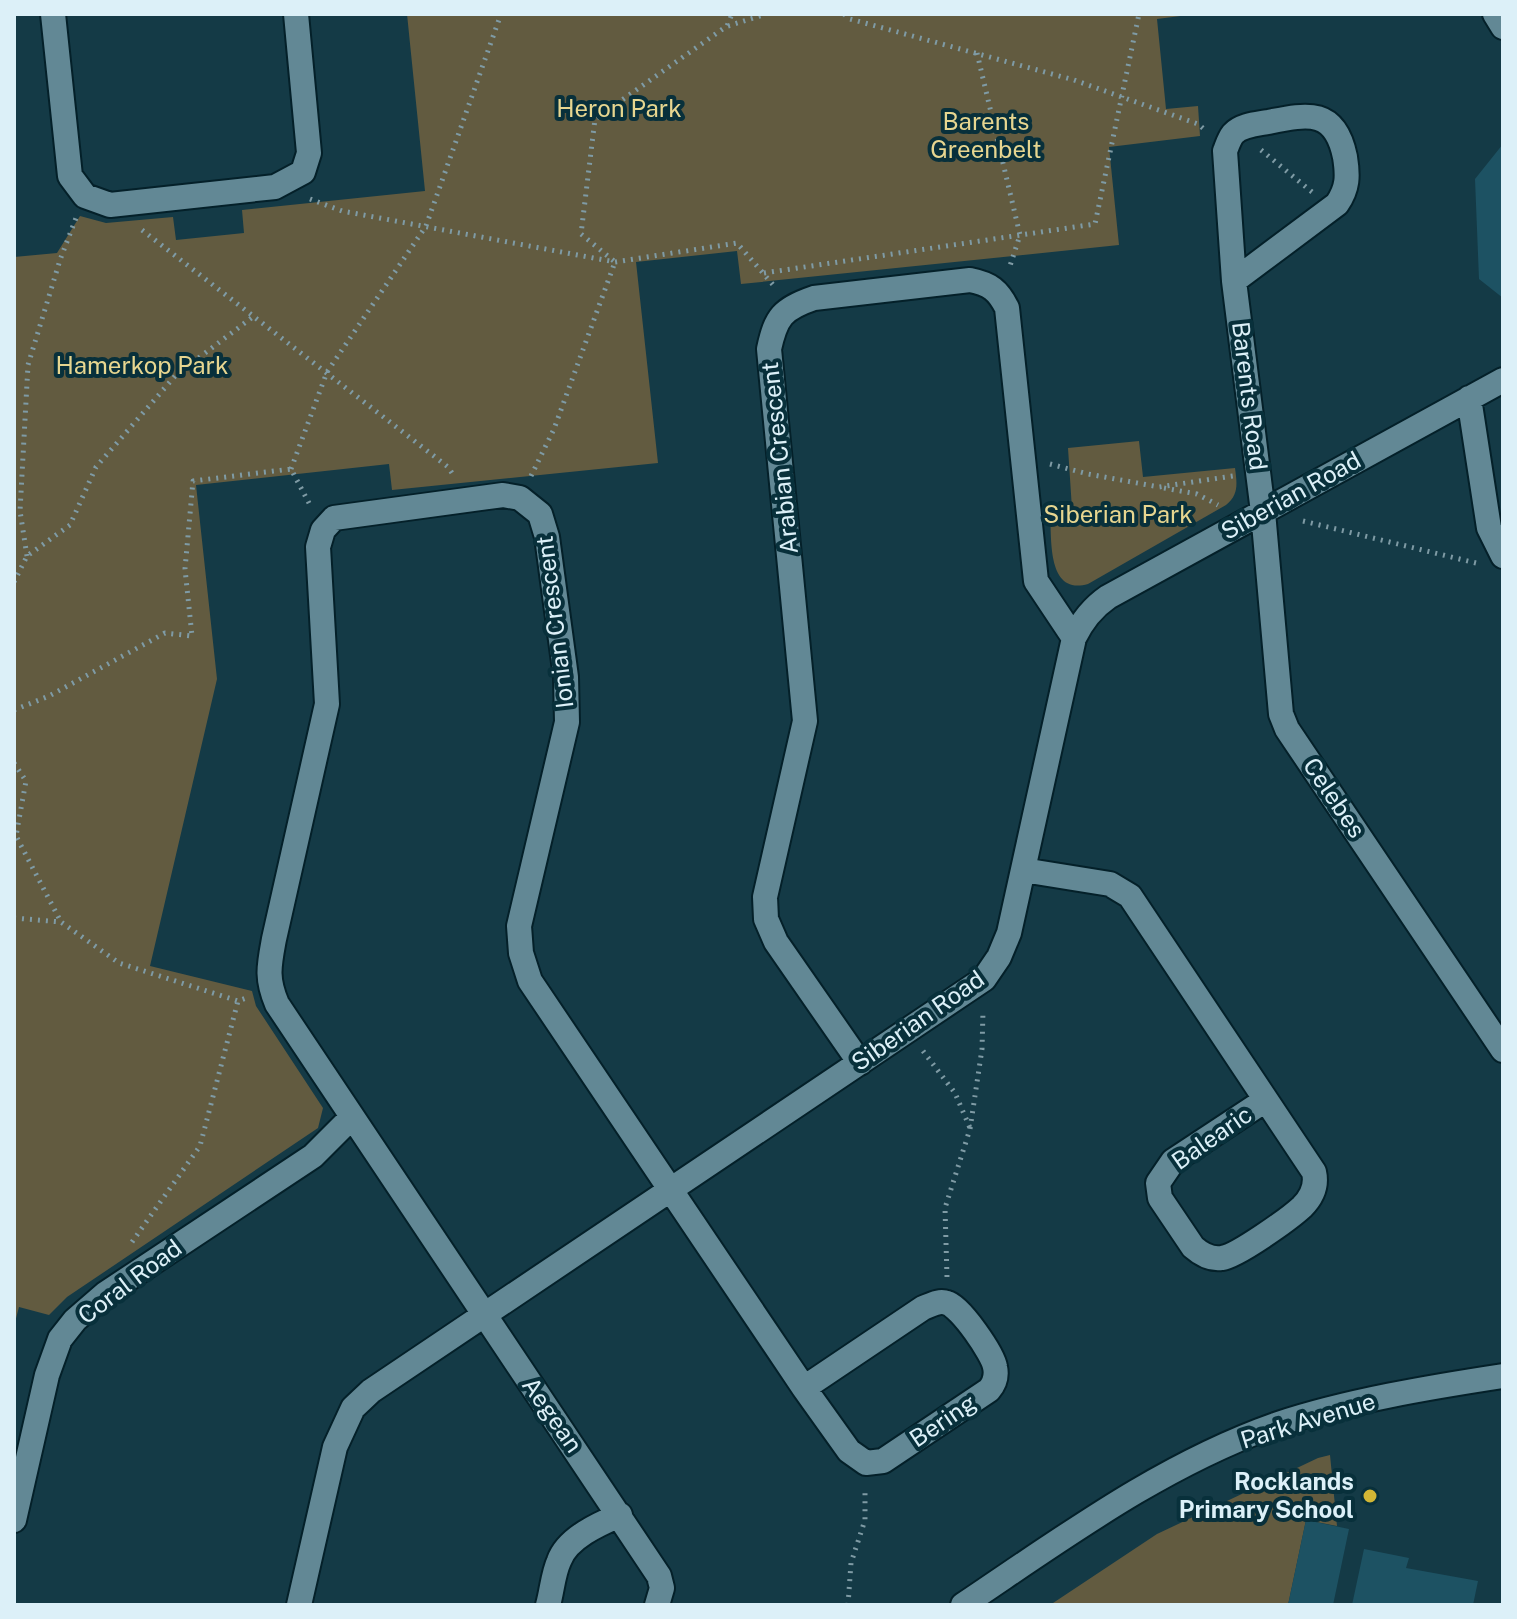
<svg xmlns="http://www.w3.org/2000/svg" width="1517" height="1619" viewBox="0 0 1517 1619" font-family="'Public Sans',sans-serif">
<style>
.green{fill:#625b40}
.building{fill:#1d5263}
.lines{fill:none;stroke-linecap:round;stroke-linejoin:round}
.minor-casing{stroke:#042029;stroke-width:28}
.path{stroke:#7f9ba5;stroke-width:5;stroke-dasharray:2 6;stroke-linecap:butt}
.minor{stroke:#628895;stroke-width:24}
.poi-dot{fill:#d2b635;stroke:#08303b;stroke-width:3}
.labels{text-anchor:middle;stroke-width:8;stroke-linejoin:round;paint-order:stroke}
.park-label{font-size:24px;fill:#e7d690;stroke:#08303b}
.street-label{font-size:24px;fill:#dcf0f8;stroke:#08303b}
.poi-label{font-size:24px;font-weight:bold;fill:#dcf0f8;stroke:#08303b;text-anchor:end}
</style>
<rect width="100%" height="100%" fill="#143a46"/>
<path class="green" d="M407 14H1196L1157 19 1166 109 1198 106 1200 136 1109 147 1119 245 741 284 737 251 636 262 658 463 392 490 389 464 196 485 217 679 150 966 252 991 256 1006 323 1108 318 1128 67 1297 49 1315 19 1307 14 1326V257L57 253 80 216 106 223 173 217 176 240 244 233 242 210 425 191Z
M1139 441 1143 477 1235 468C1237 483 1239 495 1226 505L1088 584C1046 596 1052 537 1050 511L1072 509 1068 448Z
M1330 1455 1337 1526 1306 1520 1288 1605H1050L1157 1534 1318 1458Z"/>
<path class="building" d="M1503 144V298L1479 279 1475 179Z
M1306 1520 1349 1529 1333 1605H1288Z
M1364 1549 1409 1558 1406 1568 1478 1581 1473 1605H1352Z"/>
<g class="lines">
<g class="minor-casing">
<path id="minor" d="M53 14 70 176 85 196 110 205 275 187 303 172 309 153 296 14
M1495 14 1503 27
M1234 281 1337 204C1348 188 1348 176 1345 157 1335 108 1308 114 1268 122 1257 124 1241 125 1233 134 1229 139 1227 146 1225 151L1234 281 1263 512 1281 714 1287 729 1503 1050
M1469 398 1489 528 1503 556
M1023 870 1110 884 1130 896 1314 1172C1317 1185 1312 1197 1302 1207 1289 1219 1237 1256 1222 1258 1210 1260 1201 1254 1193 1247L1160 1198 1158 1183 1173 1161 1264 1101
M860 1063 776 942 766 919 765 897 805 721 769 349C776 317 782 309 814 298L970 280C990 284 998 290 1007 308L1036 581 1074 638
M14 1520 47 1375 60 1339 75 1320 105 1294 313 1156 352 1117
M299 1605 335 1447 353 1408 371 1391 984 979 999 957 1009 933 1074 638C1082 621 1092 608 1108 597L1503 380
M548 1605C552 1591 553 1574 559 1561 567 1538 599 1524 620 1515
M657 1605 662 1588 659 1576 277 1004C266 978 269 966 274 939L327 704 318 547 323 530 334 518 503 495 520 498 540 514 547 537 566 677 567 722 519 926 521 953 530 981 804 1388 849 1451 866 1463 883 1461 989 1390C995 1383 997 1376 995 1367 993 1354 960 1306 947 1303 939 1300 931 1305 923 1308L804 1388
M963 1605C1063 1538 1163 1464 1278 1424 1347 1401 1431 1387 1503 1376"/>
</g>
<path class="path" d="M844 14 850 19 1074 80 1198 124 1205 130
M728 26 766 14
M977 53 1020 235 1009 269
M1261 150 1312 192
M310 199 342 211 615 262 737 243 775 287
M142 230 448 467 454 476
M764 273 1095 224 1139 14
M1050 464 1088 474 1159 487 1233 476
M291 469 327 372 426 226 501 14
M531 476 554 429 615 262 581 234 595 119 727 26 732 14
M1164 488 1197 494 1218 505
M1303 521 1476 563
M27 556 20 511 28 365 60 260 76 218
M14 582 27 556 70 525 96 467 176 375 254 316
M14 710 49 696 165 633 192 636 185 569 193 481 291 469 310 505
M14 763 26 781 16 836 61 922
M14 918 61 922 119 963 238 1001 249 997
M923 1051 955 1093 970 1128
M132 1242 200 1146 238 1001
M947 1277 945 1208 970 1129 982 1049 983 1012
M848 1605 851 1563 865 1520V1488"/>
<use href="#minor" class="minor"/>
</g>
<circle class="poi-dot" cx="1370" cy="1496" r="8"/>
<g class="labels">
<g class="park-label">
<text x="619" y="117">Heron Park</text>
<text x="986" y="130">Barents<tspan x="986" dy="28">Greenbelt</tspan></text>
<text x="142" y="374">Hamerkop Park</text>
<text x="1118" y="523">Siberian Park</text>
</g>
<g class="street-label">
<text transform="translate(1249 396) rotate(83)" y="8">Barents Road</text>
<text transform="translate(780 458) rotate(-96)" y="8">Arabian Crescent</text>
<text transform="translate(1291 496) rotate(-29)" y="8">Siberian Road</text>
<text transform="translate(555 622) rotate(-97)" y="8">Ionian Crescent</text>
<text transform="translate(1334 798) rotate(56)" y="8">Celebes</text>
<text transform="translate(918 1021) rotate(-35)" y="8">Siberian Road</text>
<text transform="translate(1212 1138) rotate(-35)" y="8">Balearic</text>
<text transform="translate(130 1282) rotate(-37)" y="8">Coral Road</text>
<text transform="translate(552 1415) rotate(55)" y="8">Aegean</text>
<text transform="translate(943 1421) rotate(-34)" y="8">Bering</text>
<text transform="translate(1308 1421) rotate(-17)" y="8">Park Avenue</text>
</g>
<g class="poi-label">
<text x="1354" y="1490">Rocklands<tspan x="1354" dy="28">Primary School</tspan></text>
</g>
</g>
<rect width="1517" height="1619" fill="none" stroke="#dcf0f8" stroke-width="32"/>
</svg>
